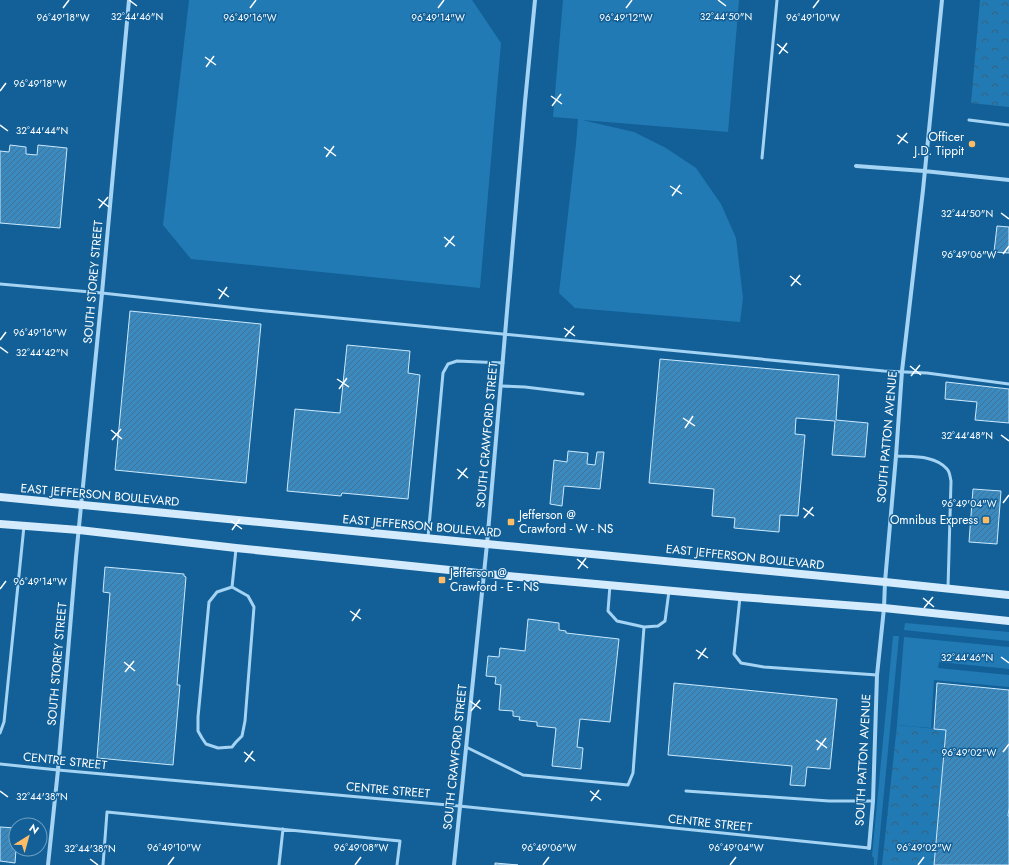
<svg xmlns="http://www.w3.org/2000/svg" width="1009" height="865" viewBox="0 0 1009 865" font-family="Jost,sans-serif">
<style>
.green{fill:#217ab4}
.park{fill:url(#park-crowns)}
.building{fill:url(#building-hatch);stroke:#cbe9fd}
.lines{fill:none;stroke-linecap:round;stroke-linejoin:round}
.lane{stroke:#a4d3f3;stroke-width:3}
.street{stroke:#a4d3f3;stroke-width:4}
.secondary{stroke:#d3ebfd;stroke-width:8}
.ticks{fill:none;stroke:#fff;stroke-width:1.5}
.poi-dot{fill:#ffbc66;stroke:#126097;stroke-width:1.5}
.labels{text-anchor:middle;stroke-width:3;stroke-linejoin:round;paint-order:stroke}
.poi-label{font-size:12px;fill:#fff;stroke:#126097;text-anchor:end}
.street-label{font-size:12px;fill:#fff;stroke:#126097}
.ticks-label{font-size:10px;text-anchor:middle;fill:#fff;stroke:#126097;stroke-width:3;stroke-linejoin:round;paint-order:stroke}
</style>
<defs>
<pattern id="park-crowns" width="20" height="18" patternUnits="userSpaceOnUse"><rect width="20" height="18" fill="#217ab4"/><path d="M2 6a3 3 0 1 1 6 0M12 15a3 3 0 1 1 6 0" fill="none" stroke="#366380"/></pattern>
<pattern id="building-hatch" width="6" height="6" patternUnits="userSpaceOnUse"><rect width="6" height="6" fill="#3b8abf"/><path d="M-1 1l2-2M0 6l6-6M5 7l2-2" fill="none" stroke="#427191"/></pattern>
</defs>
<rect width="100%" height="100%" fill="#126097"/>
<path class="green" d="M189 0H472L501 43 480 288 191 259 163 225Z
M563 0H739L728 132 582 120 634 132 666 148 696 168 721 204 736 238 743 298 740 322 575 308 559 293 576 144 578 119 553 117Z
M905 623 1009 632V641L904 630Z
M893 636H899L877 865H874V858L872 856Z
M904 637 1009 647V669L939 662 938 668 1009 675V687L934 680 931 728 897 725Z"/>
<path class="park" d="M980 0H1009V107L971 103Z
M897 725 946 730 934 865H882Z"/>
<path class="building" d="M10 145 26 147V154L37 155 38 145 67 148 60 228 0 223V151L9 152Z
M997 226 1009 227V253L994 252Z
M130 311 261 324 246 483 115 470Z
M347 345 410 351 408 373 420 375 408 499 342 493 341 496 287 491 295 409 340 413Z
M660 359 839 375 836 420 868 423 865 457 832 455 835 421 796 418 795 434 805 435 798 516 780 515 779 532 734 528 735 518 712 516 714 489 649 483Z
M946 382 1009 389V423L975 420 977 402 945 399Z
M568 451 588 453 587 464 595 465 597 452H604L600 489 564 486 562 506 550 504 554 460 567 462Z
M973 489 1001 491 997 544 969 542Z
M105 567 184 574V576L186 577 177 685H180L173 765 97 758 110 593 103 592Z
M528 619 559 623V630L566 631V633L619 639 610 722 580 719 577 747 583 748 581 769 552 766 556 728 537 726V722L519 720 520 717 513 716V711L499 710 501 685 495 684 496 677 486 676 488 656 499 657 500 648 525 651Z
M674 683 837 699 830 769 807 767 805 786 790 785 792 766 668 755Z
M937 683 1009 690V808L1008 816H1009V865H934L946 730 934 729Z
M0 827 16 828V849L15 863 0 861Z
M495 863 518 865H495Z"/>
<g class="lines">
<path class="lane" d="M969 120 1009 125
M762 158 777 0
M0 284 102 293 266 311 884 371 927 373 1009 384
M501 386 525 387 583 394
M896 456C913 457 935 455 947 469 950 472 950 477 951 481L948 588
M428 537 443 373 448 364 457 361 503 363
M610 585 608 611 617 621 644 627 658 626 665 621 669 591
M232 587 248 596 254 607 245 721 242 736 236 742 232 747 218 748 206 744 202 738 198 731V717L209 602 217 592Z
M232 587 236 549
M740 597 734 654 741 663 764 667 877 675
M0 733 4 722 24 526
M466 747 523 775 628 785 633 773 644 627
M0 764 58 770 459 806 869 848
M686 791 829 801H873
M103 865 107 812 400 841 397 865
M279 865 283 829"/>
<path class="street" d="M856 166 924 171 1009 180
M869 848 873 801 877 675 884 608 885 582 896 456 902 371 923 190 942 0
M48 865 58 770 76 557 102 293 129 0
M454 865 487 544 525 102 535 0"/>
<path class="secondary" d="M0 497 487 544 885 582 1009 595
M0 524 79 530 236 548 498 575 740 597 884 608 1009 621"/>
</g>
<path class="ticks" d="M129 0 137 6M718 0 726 6M63 8 69 0M250 8 256 0M438 8 444 0M626 8 632 0M813 8 819 0M777 44 788 53M779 54 787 43M205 57 216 65M206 67 214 56M0 91 6 83M551 96 562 104M552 106 561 94M0 125 8 131M897 135 908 143M898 144 907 133M324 147 336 156M326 157 334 146M670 186 682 194M672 196 680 185M98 199 109 207M99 208 108 197M1001 213 1009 219M444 237 455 246M445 247 454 236M1003 254 1009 246M790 276 801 285M791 286 800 275M218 289 229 297M219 299 227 287M564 328 575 336M565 337 574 326M0 340 6 332M0 347 8 353M910 366 921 375M911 376 920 365M337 379 349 387M339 389 347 378M683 418 695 426M685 428 693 416M111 430 122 439M1001 435 1009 441M112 440 121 429M457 469 468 478M458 479 467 468M1003 503 1009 495M803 508 814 516M804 518 813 507M231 521 242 529M232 530 240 519M577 559 588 568M578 569 586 558M0 589 6 581M923 598 934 607M924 608 933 597M350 611 361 619M352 621 360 609M696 650 708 658M1001 657 1009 663M698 659 706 648M124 662 135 671M125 672 134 661M470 701 481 709M471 711 480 700M816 740 827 748M817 750 826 738M244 752 255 761M1003 752 1009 744M245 762 253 751M0 791 8 797M590 791 601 800M591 801 599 790M90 859 98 865M168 865 174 857M355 865 361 857M543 865 549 857M730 865 736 857M918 865 924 857"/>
<g class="poi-dot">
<circle cx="972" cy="144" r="4"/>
<rect x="982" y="516" width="8" height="8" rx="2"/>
<rect x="507" y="518" width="8" height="8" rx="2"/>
<rect x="438" y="576" width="8" height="8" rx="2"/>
</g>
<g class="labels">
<g class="poi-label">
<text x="964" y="141">Officer<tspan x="964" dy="14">J.D. Tippit</tspan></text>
<text x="519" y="519" text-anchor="start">Jefferson @<tspan x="519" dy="14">Crawford - W - NS</tspan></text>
<text x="978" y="524">Omnibus Express</text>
<text x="450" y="577" text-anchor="start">Jefferson @<tspan x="450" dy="14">Crawford - E - NS</tspan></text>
</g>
<g class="street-label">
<text transform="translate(93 282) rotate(-85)" y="4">SOUTH STOREY STREET</text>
<text transform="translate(487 435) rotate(-85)" y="4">SOUTH CRAWFORD STREET</text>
<text transform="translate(887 437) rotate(-85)" y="4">SOUTH PATTON AVENUE</text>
<text transform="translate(100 495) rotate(5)" y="4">EAST JEFFERSON BOULEVARD</text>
<text transform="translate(422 526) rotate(5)" y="4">EAST JEFFERSON BOULEVARD</text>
<text transform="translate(745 557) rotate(6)" y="4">EAST JEFFERSON BOULEVARD</text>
<text transform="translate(57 664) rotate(-85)" y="4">SOUTH STOREY STREET</text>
<text transform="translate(455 757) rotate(-84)" y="4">SOUTH CRAWFORD STREET</text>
<text transform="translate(863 760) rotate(-87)" y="4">SOUTH PATTON AVENUE</text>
<text transform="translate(65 761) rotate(6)" y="4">CENTRE STREET</text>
<text transform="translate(388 790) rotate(5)" y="4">CENTRE STREET</text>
<text transform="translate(710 823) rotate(6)" y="4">CENTRE STREET</text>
</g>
</g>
<g class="ticks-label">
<text x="137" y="20">32°44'46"N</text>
<text x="726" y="20">32°44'50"N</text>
<text x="63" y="21">96°49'18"W</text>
<text x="250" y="21">96°49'16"W</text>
<text x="438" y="21">96°49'14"W</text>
<text x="626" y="21">96°49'12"W</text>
<text x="813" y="21">96°49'10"W</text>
<text x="40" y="87">96°49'18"W</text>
<text x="42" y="134">32°44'44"N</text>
<text x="967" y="217">32°44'50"N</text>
<text x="969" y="258">96°49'06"W</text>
<text x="40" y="336">96°49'16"W</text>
<text x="42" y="356">32°44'42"N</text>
<text x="967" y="439">32°44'48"N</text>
<text x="969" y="507">96°49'04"W</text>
<text x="40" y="585">96°49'14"W</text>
<text x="967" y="661">32°44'46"N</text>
<text x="969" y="756">96°49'02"W</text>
<text x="42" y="800">32°44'38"N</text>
<text x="174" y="851">96°49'10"W</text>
<text x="361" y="851">96°49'08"W</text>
<text x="549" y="851">96°49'06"W</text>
<text x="736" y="851">96°49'04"W</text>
<text x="924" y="851">96°49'02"W</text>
<text x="90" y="852">32°44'38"N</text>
</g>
<g transform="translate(28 837) rotate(37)"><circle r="19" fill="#126097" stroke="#71a0c1"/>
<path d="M0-3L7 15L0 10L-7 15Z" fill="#ffbc66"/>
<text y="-6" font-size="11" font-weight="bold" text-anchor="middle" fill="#ffffff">N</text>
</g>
</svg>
